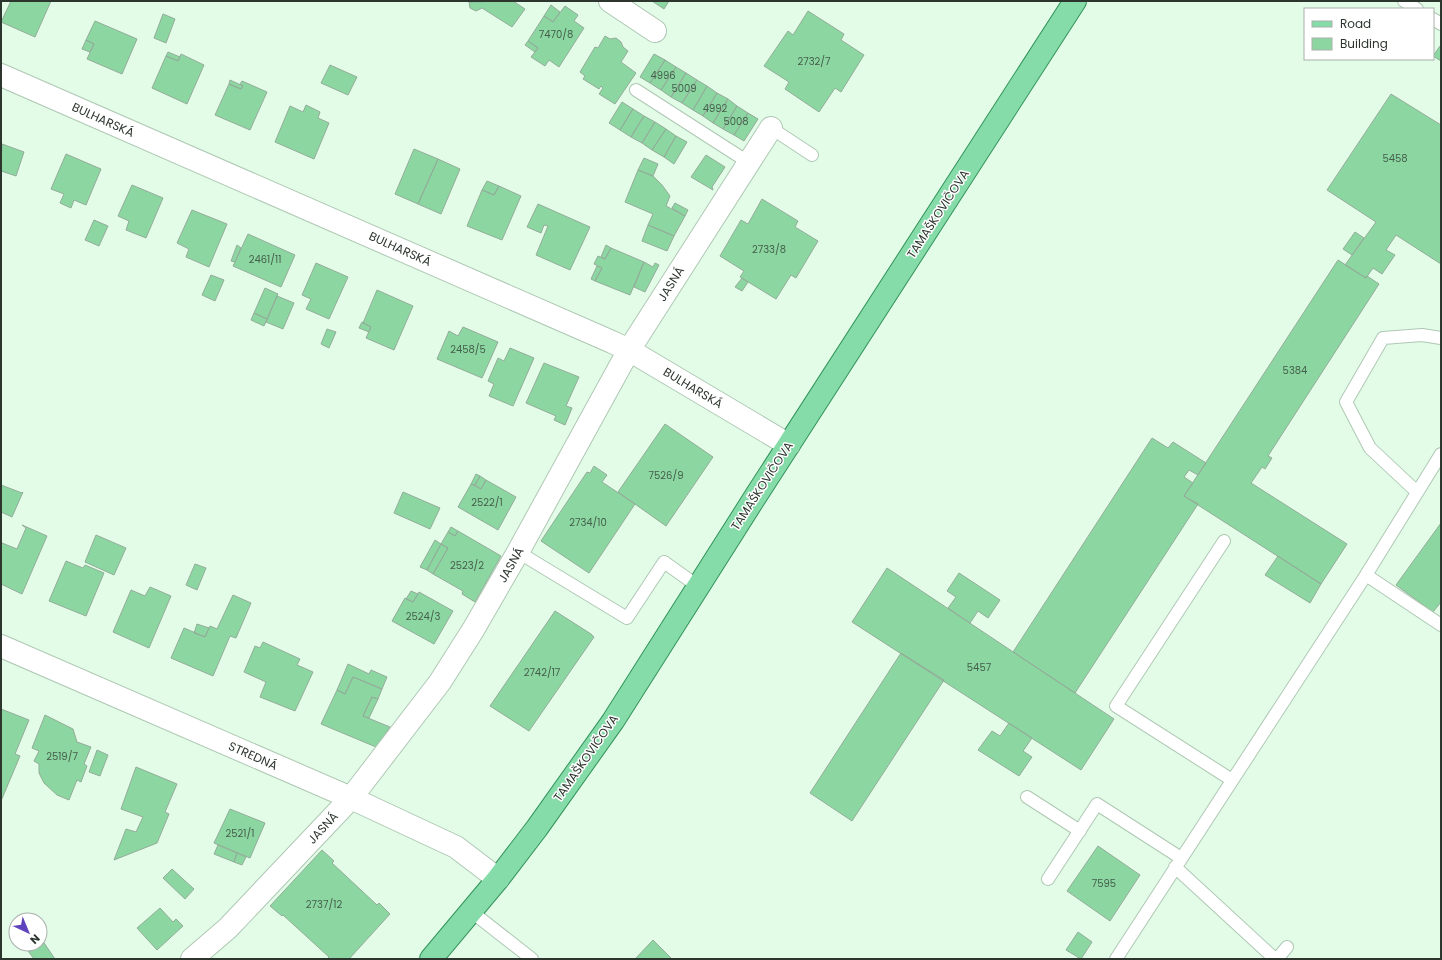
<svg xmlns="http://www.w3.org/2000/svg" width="1442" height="960" viewBox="0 0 1442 960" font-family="Poppins,sans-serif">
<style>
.building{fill:#8cd7a1;stroke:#93ac99}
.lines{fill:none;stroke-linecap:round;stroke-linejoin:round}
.service-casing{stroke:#afc8b4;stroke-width:14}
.minor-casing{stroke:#afc8b4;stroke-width:24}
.primary-casing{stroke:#329259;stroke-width:24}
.service{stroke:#fff;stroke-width:12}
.minor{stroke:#fff;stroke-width:22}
.primary{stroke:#86dca9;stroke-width:22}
.labels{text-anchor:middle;stroke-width:3;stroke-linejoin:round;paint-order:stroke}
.number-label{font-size:10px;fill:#445e4b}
.street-label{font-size:12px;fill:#2c362e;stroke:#fff}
</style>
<rect width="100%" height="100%" fill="#e2fce8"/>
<path class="building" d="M11 1H51L35 37 1 22Z
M513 1 525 9 512 27 482 8 476 11 470 8 469 2Z
M652 1H669L664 9Z
M551 5 560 12 553 22 544 16Z
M565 6 578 15 574 21 584 28 559 67 549 60 545 66 531 57 538 48 528 41 544 16 553 22Z
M808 11 844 34 841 40 864 55 841 92 835 88 819 112 785 89 789 82 764 66 788 31 793 35Z
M163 14 175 19 166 43 154 38Z
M95 21 137 39 122 74 87 59 94 44 86 40Z
M605 36 610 39 616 38 621 42 623 47 628 51 621 62 636 73 615 104 599 94 603 88 601 86 599 89 583 79 585 76 580 72 595 47 598 48Z
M86 40 94 44 90 52 82 49Z
M528 41 538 48 535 52 525 45Z
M1440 46H1441V61L1433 56Z
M168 52 180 57 178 61 166 56Z
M181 54 204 65 187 104 152 88 166 56 178 61Z
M654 54 665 60 650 83 640 77Z
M665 60 676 67 661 90 650 83Z
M330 65 357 77 348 95 321 83Z
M676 67 686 73 671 97 661 90Z
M686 73 697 80 682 103 671 97Z
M230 80 243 86 241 89 229 84Z
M697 80 707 86 693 110 682 103Z
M242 81 267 92 250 130 215 115 229 84 241 89 243 86 240 84Z
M707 86 717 93 703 116 693 110Z
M717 93 728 99 713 123 703 116Z
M1391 94 1441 125V264L1396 235 1386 250 1395 255 1382 274 1373 268 1366 278 1345 265 1376 222 1327 190Z
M728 99 737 106 723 129 713 123Z
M622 102 633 109 620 130 609 123Z
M306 105 320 112 318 118 329 123 314 159 275 142 290 106 303 112Z
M737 106 748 113 734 135 723 129Z
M633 109 644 116 631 137 620 130Z
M748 113 758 119 744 141 734 135Z
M644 116 655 122 642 143 631 137Z
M655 122 666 129 652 150 642 143Z
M666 129 676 136 664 157 652 150Z
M676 136 687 142 674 164 664 157Z
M2 144 24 152 16 176 1 171Z
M414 149 438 159 418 204 395 194Z
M66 154 101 169 86 205 74 200 71 208 60 203 64 194 51 189Z
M706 155 725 167 712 187 713 190 691 177Z
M644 158 658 164 653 176 638 170Z
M438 159 460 169 441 214 418 204Z
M638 170 653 176 662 185 670 196 666 206 685 216 674 236 648 225 653 214 625 202Z
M487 181 499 186 494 195 482 190Z
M132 185 163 198 146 238 126 230 129 221 118 216Z
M499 186 521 196 502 240 467 226 482 190 494 195Z
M762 199 798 221 795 227 818 241 796 278 791 275 776 299 740 277 744 271 720 256 741 220 748 224Z
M675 203 688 210 685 216 672 208Z
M538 204 590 227 570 270 536 255 548 226 544 225 541 233 527 227Z
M192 210 227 224 209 267 186 257 189 249 177 243Z
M94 220 108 226 99 246 85 240Z
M648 225 674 236 667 251 642 241Z
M1355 232 1364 238 1352 255 1343 249Z
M248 234 295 255 281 287 233 266Z
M237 245 241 248 235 262 231 261Z
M606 245 611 248 605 259 601 257Z
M611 248 644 262 630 295 595 281 602 268 594 264 598 256 605 259Z
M1338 260 1366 278 1367 276 1379 284 1268 456 1272 458 1265 469 1262 467 1251 483 1347 544 1321 584 1184 496Z
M644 262 653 267 655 263 659 265 645 292 634 287Z
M316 263 348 277 329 319 306 309 311 299 302 295Z
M597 266 602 268 595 281 591 279Z
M211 275 224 280 215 301 202 295Z
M742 278 748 282 742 291 735 287Z
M265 288 278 294 267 319 254 313Z
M377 290 413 306 394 350 366 338 371 327 363 323Z
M277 296 294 303 283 329 266 322Z
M254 313 267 319 264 326 251 320Z
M362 322 371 327 369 332 359 328Z
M463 327 498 342 482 378 437 359 449 331 458 336Z
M327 329 336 332 329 348 321 344Z
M510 348 534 358 513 406 489 396 494 384 488 381 498 358 504 361Z
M544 363 579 377 566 406 572 408 565 425 554 420 556 416 526 403Z
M665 424 713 457 666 526 618 492Z
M1152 438 1168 448 1173 442 1206 463 1198 475 1189 470 1184 477 1193 483 1184 496 1198 504 1075 693 1013 652Z
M594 466 607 475 602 482 635 504 589 573 541 541 587 472 590 473Z
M476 474 480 476 475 485 471 484Z
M480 476 486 480 481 489 475 485Z
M486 480 516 497 498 530 458 507 471 484 481 489Z
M1 485 22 493 23 492 12 517 1 512Z
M403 492 440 508 430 529 394 513Z
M1441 523V602L1433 612 1396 585Z
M22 525 47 536 22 594 1 584V546L2 543 17 549 26 528Z
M451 527 458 531 455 536 448 532Z
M458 531 501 556 475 602 462 594 463 591 433 574 448 548 441 544 448 532 455 536Z
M96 535 126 548 114 575 85 562Z
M435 540 441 544 427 570 420 567Z
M441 544 448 548 433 574 427 570Z
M1278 556 1321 584 1310 603 1265 575Z
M66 561 83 568 85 565 104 573 86 616 49 601Z
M195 564 206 568 197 590 186 585Z
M887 568 1114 719 1081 770 852 622Z
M959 573 1000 600 988 618 978 611 970 623 948 608 956 597 947 591Z
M150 587 171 596 149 648 113 632 131 590 145 596Z
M411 591 418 594 413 602 406 599Z
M419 592 453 611 434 644 392 621 405 598 413 602Z
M233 595 251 603 236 638 230 636 213 676 171 658 184 628 205 637 210 626 217 629Z
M555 611 591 634 594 637 529 731 490 706Z
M197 624 209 628 205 637 194 633Z
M263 642 300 659 297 665 313 672 295 711 260 697 266 682 244 672 255 646 260 648Z
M901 653 944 680 852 821 810 793Z
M348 664 369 674 371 670 387 677 382 689 353 677 345 694 337 690Z
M353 677 382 689 378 699 372 697 363 716 390 727 376 747 321 724 337 690 345 694Z
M372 697 378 699 369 718 363 716Z
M1 709 29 720 15 754 20 756 1 801Z
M45 715 73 729 77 742 91 747 84 764 87 766 81 782 77 780 69 800 57 795 44 783 39 773V764L34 761 39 751 32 748Z
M1009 723 1032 738 1023 751 1032 757 1019 776 978 750 992 731 1000 736Z
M97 750 108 755 100 776 89 772Z
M136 767 177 784 165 812 169 814 157 843 114 860 126 829 136 832 143 817 121 809Z
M230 809 265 823 250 858 214 843Z
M218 845 237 853 234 862 214 854Z
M1098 846 1140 875 1110 921 1067 891Z
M322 850 334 861 332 863 377 905 379 903 390 914 349 959H327L329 957 283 915 282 916 270 906Z
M237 853 246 857 242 865 234 862Z
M172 869 194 889 185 899 163 878Z
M160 908 173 922 176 919 183 926 157 950 137 928Z
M1078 932 1092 942 1081 959 1066 950Z
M40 937 55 959H34L23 944H40Z
M653 940 672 959H635Z"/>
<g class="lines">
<g class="service-casing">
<path id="service" d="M1404 1 1417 9
M1433 19 1441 24
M636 90 748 162
M771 128 812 155
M1417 492 1370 448 1346 402 1383 338 1422 335 1441 338
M1224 541 1116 706 1232 780
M518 552 627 618 664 562 699 587
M1366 575 1441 625
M1027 797 1080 831
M1175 867 1275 959
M1048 879 1097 804 1181 858
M472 912 532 959
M1116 959 1366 575 1441 454
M1277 959 1287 947"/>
</g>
<g class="minor-casing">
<path id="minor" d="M610 1 655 31
M1 75 612 342 629 350 789 445
M1 646 351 798 456 847 498 879
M192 959 228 928 351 798 440 682 473 630 518 552 629 350 771 128"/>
</g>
<g class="primary-casing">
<path id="primary" d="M431 959 498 879 537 828 613 721 757 494 1075 1"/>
</g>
<use href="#service" class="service"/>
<use href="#minor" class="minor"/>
<use href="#primary" class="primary"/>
</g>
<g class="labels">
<g class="number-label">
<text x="556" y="38">7470/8</text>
<text x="814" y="65">2732/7</text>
<text x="663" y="79">4996</text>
<text x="684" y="92">5009</text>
<text x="715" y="112">4992</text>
<text x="736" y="125">5008</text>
<text x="1395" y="162">5458</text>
<text x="769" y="253">2733/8</text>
<text x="265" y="263">2461/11</text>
<text x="468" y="353">2458/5</text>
<text x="1295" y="374">5384</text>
<text x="666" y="479">7526/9</text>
<text x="487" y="506">2522/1</text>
<text x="588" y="526">2734/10</text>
<text x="467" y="569">2523/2</text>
<text x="423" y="620">2524/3</text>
<text x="979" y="671">5457</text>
<text x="542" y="676">2742/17</text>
<text x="62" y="760">2519/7</text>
<text x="240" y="837">2521/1</text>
<text x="1104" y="887">7595</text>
<text x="324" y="908">2737/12</text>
</g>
<g class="street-label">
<text transform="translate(103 120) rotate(24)" y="4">BULHARSKÁ</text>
<text transform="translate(938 214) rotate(-57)" y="4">TAMAŠKOVIČOVA</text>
<text transform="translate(400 249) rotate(24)" y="4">BULHARSKÁ</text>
<text transform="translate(671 284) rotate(-58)" y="4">JASNÁ</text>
<text transform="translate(693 388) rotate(31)" y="4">BULHARSKÁ</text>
<text transform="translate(762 486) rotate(-57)" y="4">TAMAŠKOVIČOVA</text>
<text transform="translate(511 565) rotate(-60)" y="4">JASNÁ</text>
<text transform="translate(253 756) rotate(24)" y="4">STREDNÁ</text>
<text transform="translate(586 758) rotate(-55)" y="4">TAMAŠKOVIČOVA</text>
<text transform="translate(323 828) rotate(-47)" y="4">JASNÁ</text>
</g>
</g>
<rect width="1442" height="960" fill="none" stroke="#2c362e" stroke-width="4"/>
<rect x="1304" y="8" width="130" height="52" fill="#ffffff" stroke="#abafab"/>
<rect x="1312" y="21" width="20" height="6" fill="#86dca9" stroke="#abafab"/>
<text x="1340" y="28" font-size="12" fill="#2c362e">Road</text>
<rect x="1312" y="38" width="20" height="12" fill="#8cd7a1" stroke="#abafab"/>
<text x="1340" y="48" font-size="12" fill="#2c362e">Building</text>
<g transform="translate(28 932) rotate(136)"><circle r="19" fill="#ffffff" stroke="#abafab"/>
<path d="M0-3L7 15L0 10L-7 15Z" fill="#5f43bc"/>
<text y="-6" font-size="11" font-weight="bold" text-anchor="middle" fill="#2c362e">N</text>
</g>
</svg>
